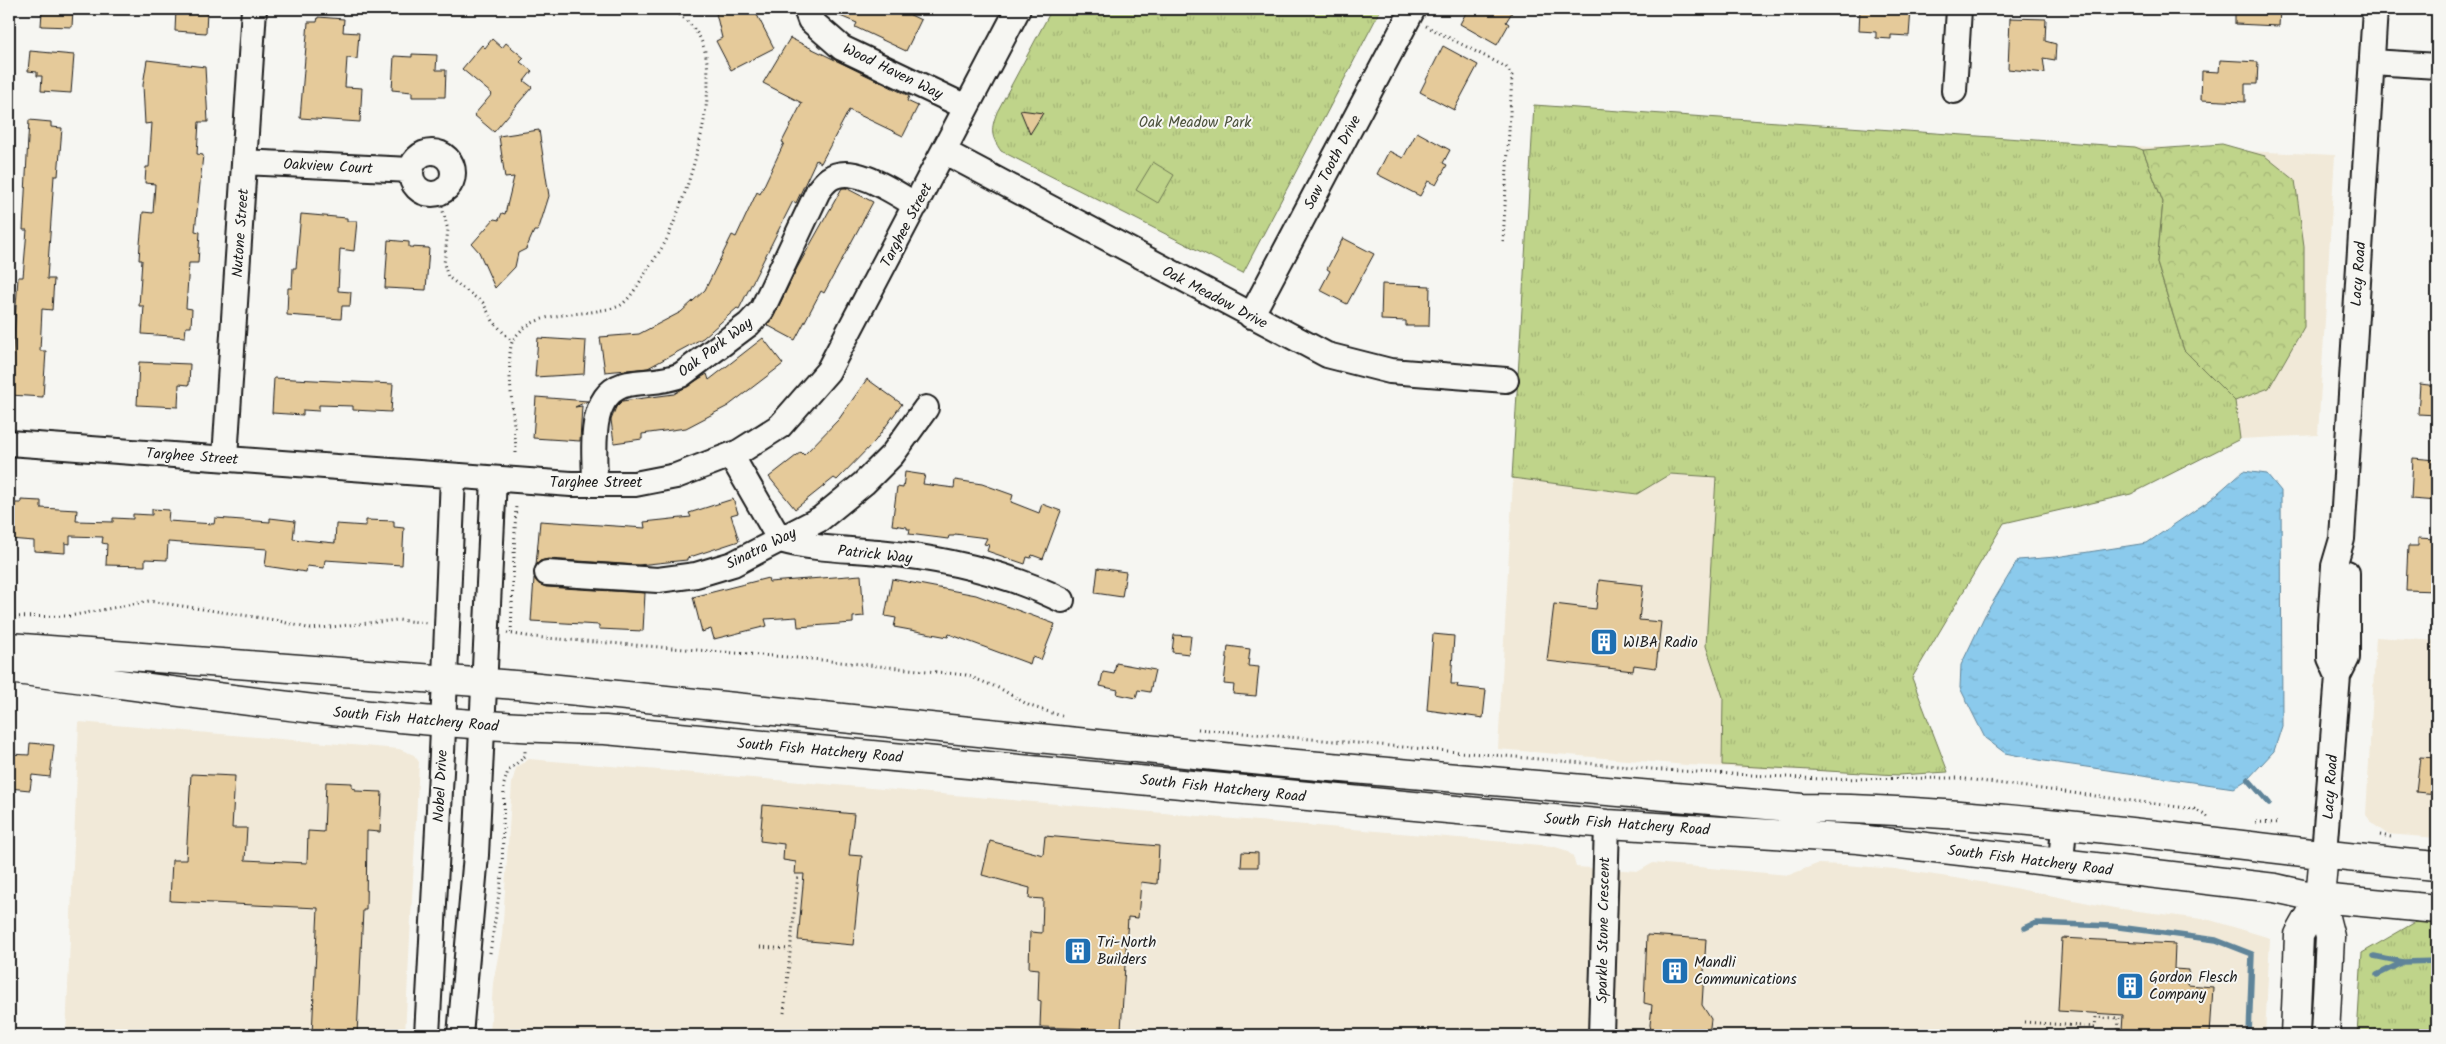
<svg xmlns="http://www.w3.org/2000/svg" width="2446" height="1044" viewBox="0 0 2446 1044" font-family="Kalam,sans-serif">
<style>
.built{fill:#f1e9d8}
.grass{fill:url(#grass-tufts);stroke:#6e7853}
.forest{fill:url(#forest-crowns);stroke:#6e7853}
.pitch{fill:#bfd48a;stroke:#6e7853}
.water{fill:url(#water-ripples);stroke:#5f8499}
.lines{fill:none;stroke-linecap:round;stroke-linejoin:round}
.stream{stroke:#5f8499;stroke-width:5.5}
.building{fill:#e5ca9a;stroke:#1c1c1c}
.minor-casing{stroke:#1c1c1c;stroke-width:28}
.major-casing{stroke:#1c1c1c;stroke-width:31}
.path{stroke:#1c1c1c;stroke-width:3;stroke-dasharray:1 4;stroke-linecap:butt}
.minor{stroke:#f6f6f2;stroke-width:24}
.major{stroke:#f6f6f2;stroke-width:28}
.labels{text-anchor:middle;stroke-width:4;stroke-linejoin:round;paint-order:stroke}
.street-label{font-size:15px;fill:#1c1c1c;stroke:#f6f6f2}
.park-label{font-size:15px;fill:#4d533d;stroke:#f6f6f2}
.poi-label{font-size:15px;fill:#1c1c1c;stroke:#f6f6f2;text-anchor:start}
</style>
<defs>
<pattern id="grass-tufts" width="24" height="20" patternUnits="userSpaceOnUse" patternTransform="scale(1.25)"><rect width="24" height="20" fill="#bfd48a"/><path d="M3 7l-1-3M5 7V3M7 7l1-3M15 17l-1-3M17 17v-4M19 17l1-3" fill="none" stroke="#a4b576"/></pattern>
<pattern id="forest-crowns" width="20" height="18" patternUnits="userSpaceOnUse" patternTransform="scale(1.25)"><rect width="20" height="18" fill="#bfd48a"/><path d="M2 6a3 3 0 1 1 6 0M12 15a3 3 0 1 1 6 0" fill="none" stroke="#a4b576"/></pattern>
<pattern id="water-ripples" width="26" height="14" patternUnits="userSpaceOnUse" patternTransform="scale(1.25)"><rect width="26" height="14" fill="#8bcaec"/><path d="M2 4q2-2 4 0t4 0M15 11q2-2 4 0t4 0" fill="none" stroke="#77adca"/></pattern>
</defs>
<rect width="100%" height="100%" fill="#f6f6f2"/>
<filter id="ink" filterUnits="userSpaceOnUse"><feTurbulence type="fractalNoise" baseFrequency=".02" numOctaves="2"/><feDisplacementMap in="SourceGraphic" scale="10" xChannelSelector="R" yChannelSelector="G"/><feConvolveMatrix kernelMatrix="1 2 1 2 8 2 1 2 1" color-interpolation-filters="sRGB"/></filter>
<g filter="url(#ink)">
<path class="built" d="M1534 105 2087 144 2335 155 2318 435 2240 439 2131 494 2004 523 1912 678 1898 775 1687 765 1498 749Z
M2376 637 2437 641V838L2387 834 2373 824 2366 815Z
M79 722 399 749 414 755 419 762 405 1035H66Z
M529 759 1552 846 1565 850 1573 856 1576 867 1639 871 1653 863 1789 875 1817 864 1845 865 1895 869 1994 884 2114 908 2210 920 2270 938 2265 1035H490L493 983 502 936 512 783 516 768Z"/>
<path class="grass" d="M1052 9H1381L1243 273 1001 151C990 135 991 129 997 112Z
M1534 105 2135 147 2143 150 2163 202 2157 263 2184 350 2235 401 2240 439 2131 494 2004 523 1912 678 1948 772 1898 775 1722 765 1723 697 1706 646 1716 477 1670 474 1637 494 1512 478Z
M2419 920 2437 922V1035H2357L2362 953Z"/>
<path class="forest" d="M2222 144 2265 156 2295 180 2304 246V327L2269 388 2235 401 2184 350 2157 263 2163 202 2143 150Z"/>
<path class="pitch" d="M1153 162 1174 175 1158 203 1136 190Z"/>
<path class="water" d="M2243 471 2267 474 2281 491 2282 726 2274 751 2248 779 2234 788 2044 761 2005 753 1985 738 1960 688 1961 665 1985 615 2018 560 2056 557 2147 543 2210 500Z"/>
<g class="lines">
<path class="stream" d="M2248 779 2269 803
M2025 928 2036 923 2111 926 2216 940 2252 954 2249 1035
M2374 956 2403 962 2437 961
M2377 975 2403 962"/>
</g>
<path class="building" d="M47 9H73L72 27 41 26 42 11H47Z
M176 9H207L206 33 175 31Z
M715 9H754L774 48 731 70 716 41 722 38Z
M823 9H898L921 20 906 51 855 27 857 23Z
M1468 9H1514L1506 22 1509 24 1497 45 1460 24Z
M1860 9H1911L1909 36 1891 35V39L1876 38V32L1859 31Z
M2235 9H2280L2279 26 2235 24Z
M318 17 344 19 343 32 359 33 357 59 347 58 345 87 362 88 360 122 300 118 308 22H317Z
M2010 18 2046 19 2045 41 2056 44 2055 60 2043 58 2045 73 2008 69Z
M790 38 909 96 907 101 918 106 903 136 849 110 821 163 816 160 796 203 793 201 739 309 737 308 703 338 648 368 605 372 600 337 639 334 681 312 705 290 732 235 736 237 757 192 760 194 784 143 782 142 802 103 763 83Z
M492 39 502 48 506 43 524 58 520 62 532 71 524 81 532 87 494 132 474 115 492 94 462 69 482 45 485 48Z
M1443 46 1478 65 1454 110 1420 92Z
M30 51 74 55 71 93 41 91 42 76H37V72L28 71Z
M412 54 437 55 436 70H446L445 97H412V92L392 90 394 56 412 57Z
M147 60 205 67 208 122H199L197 154 203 155 195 231 200 232 198 263H189L186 308 192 309 191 327H186L185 337 142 334 144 306H139L142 260H139L140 244 143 212 153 213 155 184 145 183 146 167H149L152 123 145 124 143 85Z
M2220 60 2258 62 2257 84H2245V102L2201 100 2202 71 2219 72Z
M1020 110 1043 113 1030 134Z
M29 120 51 122V127L62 128 58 176H54L47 279H54L52 310 42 309 40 351H46L43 397 10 395 18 277H23L27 230H23Z
M539 130 549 196 538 231H534L526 249 518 253 515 267 495 288 479 252 472 244 494 219 499 220 502 213 505 214 514 177 505 178 499 136Z
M1417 132 1450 150 1443 163 1447 165 1436 185 1428 181 1420 196 1377 174 1389 151 1403 158Z
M842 188H846L873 202 824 293 821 291 795 340 767 325 774 316 797 268Z
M301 214 347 218V221H357L354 251 340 249 338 291 351 292 350 306H342L341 319 287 315 288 288H292L293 268H296Z
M1343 238 1374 254 1347 304 1320 290 1330 271 1327 269Z
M388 240 409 242V247L429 248 426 290 385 288Z
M1382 284 1430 286 1429 326H1406V321L1381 320Z
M538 338 586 341 584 374 535 377Z
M763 338 783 364 728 406 686 428 642 434V439L614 443 611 420 616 407 622 401 674 394 707 374 709 380Z
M139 362 190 364 189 385 179 384 178 407 137 405Z
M274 378 393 384 391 412 353 410V406L319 405V411L303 410V415L272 413Z
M867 379 902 404 875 441 837 480 834 478 795 509 769 477 801 452 804 455 839 419Z
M2420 384 2437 386V415L2418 414Z
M536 397 588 401 575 407 582 406 580 441 533 438Z
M2413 458 2437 460V501L2411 499Z
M905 472 925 475 923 484 954 488 955 480 982 484 1013 495 1011 502 1039 513 1042 504 1061 511 1043 559 1032 555 1031 558 1027 557 1025 564 987 551 989 545 984 544 987 538 955 534 954 536H949L948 539 909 534 910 529H907V527L892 525 897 487 903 488Z
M733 499 738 513 731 515 739 541 687 558V560L638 565 548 559 540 561 536 565 540 521 645 528 644 522 691 517 689 513Z
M21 500 41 501V508L77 510 76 521 113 522V518L133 519V514L152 515V509L169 510 168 521 214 524 215 518 270 522V518L295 521 293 539 335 543 336 524 366 526V520L394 521V527L404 528 402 565 325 560 324 568 307 566 306 572 265 566 267 549 168 542 167 560 145 559V566L106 565 107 544 102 543 103 537 70 536V544L65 543V553L34 551V541L9 539 10 503H21Z
M2418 538 2436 539 2437 591 2406 590 2408 546H2418Z
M1098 568 1126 572 1122 597 1095 593Z
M861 575 864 616 853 617V623L798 627 797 617 765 619 767 626 714 639 711 629 702 632 693 597 768 578 769 582Z
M534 578 539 584 546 587 645 593 643 631 599 629V625L531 621Z
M892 579 976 595 1055 624 1041 660 1032 657 1030 664 949 634 948 637 894 627 896 618 885 616Z
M1599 580 1643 585 1639 620 1661 622 1656 668 1634 665 1633 671 1547 661 1554 604 1596 609Z
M1433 634 1454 636 1451 684H1458L1457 687 1486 690 1483 718 1427 710Z
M1174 635 1191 636 1189 654 1172 652Z
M1228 646 1250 649 1248 666 1259 667 1256 696 1233 694 1234 685 1224 684Z
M1116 663 1155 670 1150 692 1138 690 1136 698 1117 694 1118 690 1100 686 1103 672 1114 674Z
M30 743 54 745 50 777 32 775 30 790 9 788V754L29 755Z
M2420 757 2437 758V794L2416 792Z
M191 774 235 776 232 828H247L245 860 307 863 308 831 324 832 326 782 352 783V788L356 789V791L382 792 380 832 367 831 366 910H363L357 1035H312L318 908 170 901 172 860H186Z
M763 805 854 814 849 855 862 856 853 945 798 940 804 874H795L796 862 783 860 784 844 760 841Z
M1045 836 1159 846 1157 884 1141 882 1138 918 1128 917 1121 1030 1040 1027 1041 1001 1038 1000 1039 969 1029 968 1030 932 1042 933 1043 899 1029 898 1030 888 982 875 990 841 1043 855Z
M1242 852 1258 853V867H1241Z
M1647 935 1706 939 1702 1005 1711 1019 1709 1035H1652L1650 1025 1652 1005 1644 1003Z
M2062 938 2175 944 2174 969 2189 970 2188 985 2213 987 2210 1035H2137V1032L2122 1031 2123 1015 2058 1011Z"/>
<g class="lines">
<g class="minor-casing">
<path id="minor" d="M806 9 810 20 842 48 966 107
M2372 62 2437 66
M1954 91 1959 9
M945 152 1327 355 1390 371 1506 380
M411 173a21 21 0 1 1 42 0a21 21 0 1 1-42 0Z
M245 162 411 170
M1251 316 1413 9
M9 443 571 484H635L676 476 739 452 780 426 828 371 1018 9
M731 455 780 540C812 549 845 549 878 552 942 558 1005 572 1062 600
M225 458 254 9
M595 484C595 452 586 392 628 384 646 381 664 382 681 375L749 324 762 310 818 191C821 187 825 182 829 179 852 162 895 193 916 205
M547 573 658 580 696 575 733 564 820 519 864 483 892 455 926 408
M2338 676 2330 658V624L2334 566 2342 539 2375 9
M2324 853 2338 676 2347 658V573
M2061 863 2064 826
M427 1035 442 753 453 476
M460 1035 476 855 494 479
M1601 1035 1607 824"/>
</g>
<g class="major-casing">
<path id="major" d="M9 647 529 686 1273 762 1802 808C2015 810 2226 847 2437 866
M9 669C207 695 405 727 605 730L1607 824 1858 839 2275 888 2320 898 2437 909
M2324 853 2320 898 2330 937 2325 1035
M2295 1035 2299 935 2320 898"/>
</g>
<path class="path" d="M1426 26 1506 67 1512 76 1503 242
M438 192 448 230 444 264 448 277 483 303 493 321 512 342
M516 453C516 431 504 356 513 340 533 310 571 317 602 310 608 309 616 308 621 305 631 298 639 283 646 272 653 261 662 249 668 237 688 190 723 88 701 40 695 27 684 18 673 9
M9 617 70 616 149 601 275 620 311 629 397 620 427 623
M507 633 533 637 811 659 966 675 1001 689 1030 706 1062 716
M511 633 516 504
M1198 729 1663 770 1820 779 1958 778 2194 809 2208 817
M2256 822 2280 823
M2380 835 2391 837
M760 947 790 949
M490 953 502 875 504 784 508 771 525 756V750
M784 1013 798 874
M2024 1022 2095 1027 2096 1017 2119 1018 2118 1033H2130V1035"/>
<use href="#minor" class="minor"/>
<use href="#major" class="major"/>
</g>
</g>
<defs>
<g id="building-square" transform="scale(1.4375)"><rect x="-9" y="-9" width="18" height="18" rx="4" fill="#1f6fb2" stroke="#f6f6f2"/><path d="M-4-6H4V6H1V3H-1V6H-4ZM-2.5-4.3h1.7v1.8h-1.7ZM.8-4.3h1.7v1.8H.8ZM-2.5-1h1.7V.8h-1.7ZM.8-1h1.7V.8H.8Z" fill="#fff"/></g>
</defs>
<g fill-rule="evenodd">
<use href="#building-square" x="1604" y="642"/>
<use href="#building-square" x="1078" y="951"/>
<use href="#building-square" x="1675" y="971"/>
<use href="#building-square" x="2130" y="986"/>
</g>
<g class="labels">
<g class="street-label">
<text transform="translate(893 71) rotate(26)" y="5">Wood Haven Way</text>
<text transform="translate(1332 162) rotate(-62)" y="5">Saw Tooth Drive</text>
<text transform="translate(328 166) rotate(3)" y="5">Oakview Court</text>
<text transform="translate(906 225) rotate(-62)" y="5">Targhee Street</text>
<text transform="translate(240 233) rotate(-86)" y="5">Nutone Street</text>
<text transform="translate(2358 274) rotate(-86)" y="5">Lacy Road</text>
<text transform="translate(1215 297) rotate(28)" y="5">Oak Meadow Drive</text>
<text transform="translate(715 347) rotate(-37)" y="5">Oak Park Way</text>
<text transform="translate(192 456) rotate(4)" y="5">Targhee Street</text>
<text x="596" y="487">Targhee Street</text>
<text transform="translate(761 548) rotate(-26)" y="5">Sinatra Way</text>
<text transform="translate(875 554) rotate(6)" y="5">Patrick Way</text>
<text transform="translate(416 719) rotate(5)" y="5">South Fish Hatchery Road</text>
<text transform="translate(820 750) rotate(5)" y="5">South Fish Hatchery Road</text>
<text transform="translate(440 786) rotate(-87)" y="5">Nobel Drive</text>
<text transform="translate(2330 787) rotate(-86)" y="5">Lacy Road</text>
<text transform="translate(1223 788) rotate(6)" y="5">South Fish Hatchery Road</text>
<text transform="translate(1627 824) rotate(4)" y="5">South Fish Hatchery Road</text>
<text transform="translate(2030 860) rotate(7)" y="5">South Fish Hatchery Road</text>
<text transform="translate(1603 930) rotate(-89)" y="5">Sparkle Stone Crescent</text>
</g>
<g class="park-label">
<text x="1195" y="127">Oak Meadow Park</text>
</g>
<g class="poi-label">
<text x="1623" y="647">WIBA Radio</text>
<text x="1097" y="947">Tri-North<tspan x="1097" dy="17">Builders</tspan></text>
<text x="1694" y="967">Mandli<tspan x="1694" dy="17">Communications</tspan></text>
<text x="2149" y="982">Gordon Flesch<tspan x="2149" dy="17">Company</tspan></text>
</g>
</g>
<rect width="2446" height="1044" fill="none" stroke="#f6f6f2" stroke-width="30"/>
<rect x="15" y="15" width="2416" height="1014" fill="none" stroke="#1c1c1c" stroke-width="2" filter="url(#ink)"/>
</svg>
